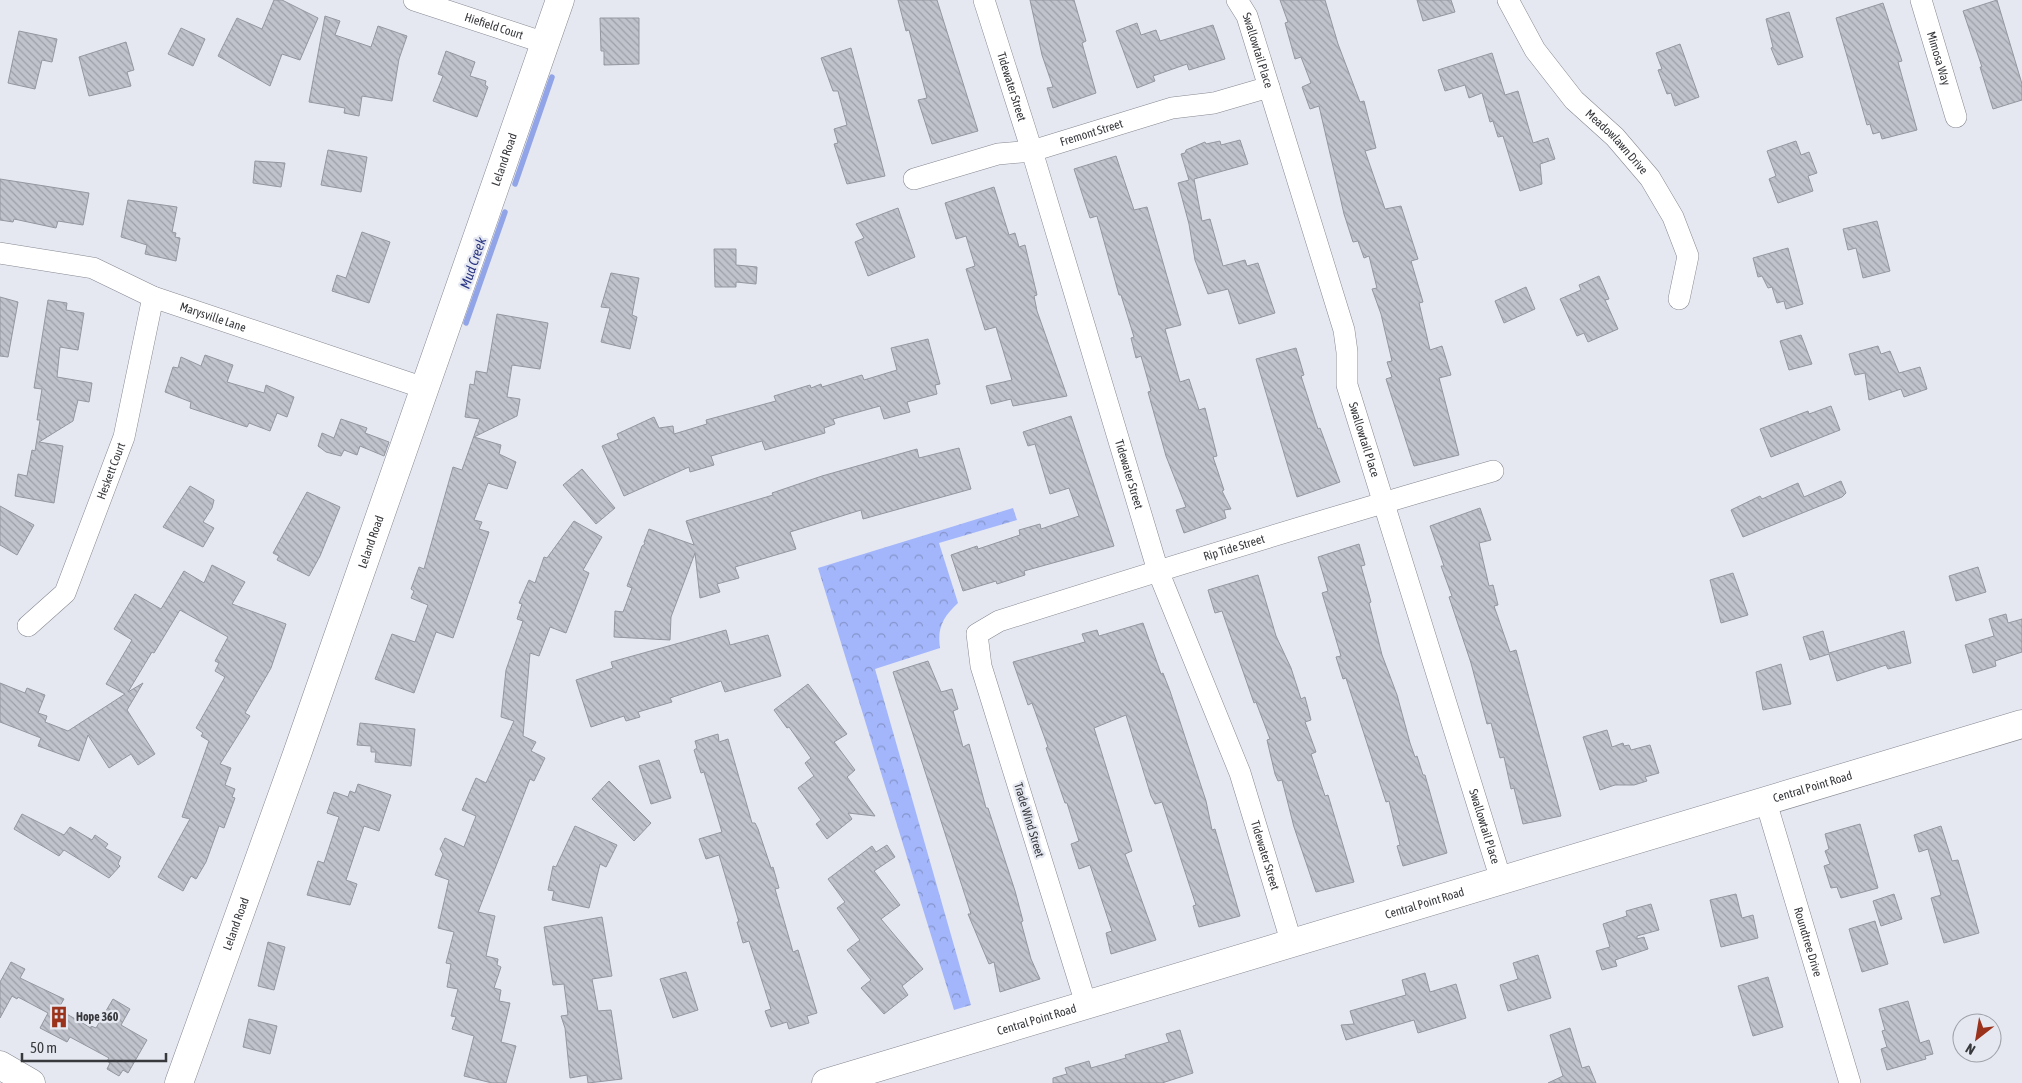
<svg xmlns="http://www.w3.org/2000/svg" width="2022" height="1083" viewBox="0 0 2022 1083" font-family="'Asap Condensed',sans-serif">
<style>
.forest{fill:url(#forest-crowns)}
.lines{fill:none;stroke-linecap:round;stroke-linejoin:round}
.stream{stroke:#91a4e8;stroke-width:5.5}
.building{fill:url(#building-back-hatch);stroke:#9497a0}
.minor-casing{stroke:#868891;stroke-width:22}
.tertiary-casing{stroke:#868891;stroke-width:29}
.secondary-casing{stroke:#868891;stroke-width:29}
.minor{stroke:#fff;stroke-width:21}
.tertiary{stroke:#fff;stroke-width:28}
.secondary{stroke:#fff;stroke-width:28}
.labels{text-anchor:middle;stroke-width:4.5;stroke-linejoin:round;paint-order:stroke}
.street-label{font-size:12px;fill:#38393d;stroke:#e5e8f1}
.poi-label{font-size:12px;font-weight:bold;fill:#38393d;stroke:#e5e8f1;text-anchor:start}
.water-label{font-size:14px;font-style:italic;fill:#293583;stroke:#e5e8f1}
</style>
<defs>
<pattern id="forest-crowns" width="20" height="18" patternUnits="userSpaceOnUse" patternTransform="scale(1.25)"><rect width="20" height="18" fill="#a3b6fb"/><path d="M2 6a3 3 0 1 1 6 0M12 15a3 3 0 1 1 6 0" fill="none" stroke="#8695cc"/></pattern>
<pattern id="building-back-hatch" width="6" height="6" patternUnits="userSpaceOnUse" patternTransform="scale(1.25)"><rect width="6" height="6" fill="#c0c3cc"/><path d="M-1 5l2 2M0 0l6 6M5-1l2 2" fill="none" stroke="#9d9fa7"/></pattern>
</defs>
<rect width="100%" height="100%" fill="#e5e8f1"/>
<path class="forest" d="M1013 508 1017 520 939 543 958 603C943 617 937 628 940 648L875 669 971 1005 954 1010 818 568Z"/>
<g class="lines">
<path class="stream" d="M515 184 552 77
M466 323 505 212"/>
</g>
<path class="building" d="M274 0H282L318 18 300 60 282 54 270 86 218 56 237 18 262 29Z
M898 0H937L978 131 932 144 918 100 927 98 909 30 906 31Z
M1030 0H1074L1086 41 1082 43 1096 93 1053 108 1047 88 1053 87 1042 55Z
M1280 0H1325L1338 44 1360 102 1364 101 1376 148 1365 151 1385 209 1401 206 1418 259 1411 261 1423 302 1419 303 1430 350 1442 346 1451 375 1439 378 1459 455 1414 466 1386 379 1392 377 1387 362 1392 361 1381 314 1372 289 1377 288 1369 256 1364 258 1358 241 1353 242 1344 214 1319 106 1310 109 1302 87 1311 83 1301 57 1295 59 1285 23 1288 22Z
M1417 0H1451L1455 12 1423 21Z
M1997 0 2022 84V100L1993 109 1980 67H1982L1963 11Z
M1883 3 1902 61 1898 62 1917 130 1882 139 1880 132 1873 134 1870 124 1867 125 1836 18Z
M1789 12 1803 57 1778 65 1771 48 1773 47 1766 19Z
M325 16 340 21 335 35 371 47 378 26 407 36 399 59 392 101 362 96 359 116 344 113 345 108 309 102Z
M600 18H639V64L604 65V51H601Z
M1137 23 1141 35 1156 30 1160 41 1213 25 1225 59 1189 70 1187 64 1153 76 1155 81 1137 88 1116 31Z
M181 28 205 39 193 66 168 54Z
M19 31 57 39 52 62 42 60 35 89 8 83Z
M126 42 134 70 127 72 131 86 89 96 79 57Z
M1680 44 1699 97 1675 106 1671 93 1667 94 1658 70 1662 69 1656 53Z
M851 48 885 176 847 184 834 144 838 143 834 129 847 125 838 91H833L821 58Z
M446 51 475 62 470 76 486 81 485 85 488 87 477 117 433 101 443 76 438 74Z
M1492 53 1505 95 1518 91 1533 143 1548 138 1555 159 1540 164 1542 184 1520 191 1503 136 1498 137 1493 121 1490 122 1482 93 1469 98 1465 85 1445 91 1438 70Z
M1240 140 1248 164 1194 179 1202 221 1210 219 1223 266 1245 260 1247 266 1258 263 1275 313 1239 324 1228 289 1208 294 1195 260 1189 224 1178 183 1189 180 1181 154 1185 153 1186 150 1205 142 1206 144 1220 141 1221 145Z
M1796 141 1801 155 1809 152 1817 173 1808 176 1813 191 1778 203 1769 179 1776 176 1767 151Z
M328 150 367 157 361 192 321 185Z
M1116 156 1134 210 1147 207 1181 325 1165 329 1180 382 1189 379 1199 410 1205 408 1217 456 1213 457 1224 490 1222 491 1231 509 1224 510 1226 518 1184 533 1176 510 1186 507 1166 456 1148 392 1151 391 1141 356 1136 358 1131 338 1134 337 1121 295H1119L1097 216 1090 218 1074 169Z
M255 161 285 163 281 187 253 183Z
M0 179 89 193 83 225 58 221 56 228 14 219 13 222 0 220Z
M994 187 1009 235 1015 233 1019 247 1025 245 1037 295 1034 296 1037 311 1067 396 1013 406 1011 399 991 404 986 386 1012 380 996 327 985 330 966 269 975 266 966 236 956 239 945 203Z
M128 200 177 207 172 232 176 233 175 237 180 238 176 261 145 254 147 245 121 237Z
M898 208 915 257 868 276 855 242 864 238 856 224Z
M1877 221 1890 271 1863 278 1856 248 1848 250 1843 229Z
M362 232 390 242 369 303 332 291 337 275 346 278Z
M1788 248 1803 304 1786 309 1784 301 1777 303 1772 287 1768 288 1762 276 1758 277 1753 258Z
M714 249H736V265L757 267 756 284 736 282V287H715Z
M611 273 639 278 632 315 637 317 630 349 601 342 610 308 601 307Z
M1599 276 1609 299 1605 300 1618 329 1588 342 1584 333 1577 336 1560 299 1581 290 1579 285Z
M1526 287 1535 309 1504 323 1495 301Z
M0 297 18 302 8 357 0 356Z
M48 300 67 303 66 310 84 313 78 350 60 347 57 377 92 383 89 402 78 400 73 421 39 442 63 446 54 503 15 496 18 474 27 476 32 450 35 451 40 420H37L42 389 34 388Z
M497 314 548 323 540 369 512 365 507 397 520 399 517 416 474 437 501 445 499 454 516 462 507 489 488 483 474 520 482 522 479 529 489 532 469 592 453 638 436 632 414 693 375 679 392 634 415 642 428 605 411 598 414 591 411 589 419 567 424 569 453 467 462 470 480 419 465 417 470 384 474 385 476 371 487 373Z
M1801 335 1812 364 1789 370 1780 341Z
M928 339 940 384 935 385 937 394 907 402 910 412 884 419 880 406 833 419 835 424 824 428 825 433 765 450 762 441 711 456 714 465 690 472 689 467 624 496 602 446 619 439 617 434 654 417 659 428 673 426 674 434 707 424 706 420 776 401 774 396 810 385 811 388 821 384 822 387 862 375 864 380 897 370 891 348Z
M1878 346 1881 354 1890 351 1899 373 1920 367 1927 389 1904 397 1901 389 1869 400 1865 373 1855 375 1849 354Z
M1296 348 1304 375 1301 376 1318 429 1320 428 1340 482 1297 497 1256 359Z
M205 355 233 365 227 382 264 393 266 385 294 397 287 417 277 413 270 431 249 423 247 427 190 408 191 402 165 392 173 367 178 368 181 357 201 366Z
M1831 406 1840 430 1771 457 1760 429 1808 411 1809 414Z
M1071 416 1114 546 1024 571 1025 575 997 584 996 581 963 591 951 555 977 546 978 549 1020 535 1019 530 1040 524 1041 529 1079 516 1069 488 1050 494 1035 444 1028 446 1023 432Z
M341 419 367 428 365 433 389 442 384 456 360 446 357 455 344 450 341 456 326 452 318 446 322 433 334 438Z
M959 448 971 489 863 519 861 510 790 532 796 549 735 567 739 578 717 584 720 592 700 598 695 553 671 617 670 640 614 637 615 611 623 612 632 588 627 586 642 546 645 544 644 542 649 529 694 545 686 521 773 495 772 493 822 476 917 449 919 458Z
M582 469 615 508 596 524 563 485Z
M1841 481 1846 493 1842 497 1743 537 1731 510 1760 496 1762 499 1798 483 1804 497Z
M190 486 214 500 212 508 203 522 214 528 203 547 163 527Z
M307 492 340 507 320 556 309 576 277 560 279 556 273 553Z
M0 506 34 525 17 555 0 545Z
M1480 508 1491 540 1479 543 1489 586 1493 585 1498 605 1494 606 1510 652 1516 650 1561 816 1523 824 1514 788 1511 789 1504 757 1500 758 1491 723 1487 724 1471 663 1449 597 1452 596 1441 566H1444L1430 526Z
M574 521 602 537 583 570 589 573 566 633 550 627 539 656 530 653 523 736 536 742 531 751 545 758 534 781 530 779 478 912 495 916 486 956 498 959 497 965 501 967 494 988 501 990 499 1001 510 1003 501 1042 516 1046 506 1083H492L464 1076 474 1036 452 1029 456 1017 451 1016 458 989 447 987 451 964 446 963 454 932 438 928 449 880 435 875 443 854 440 849 445 838 464 847 476 816 462 810 476 778 486 783 514 721 501 717 506 670 523 621 517 619 522 604 519 603 529 580 535 583 544 557 547 558Z
M1359 544 1365 565 1361 566 1371 602 1369 603 1382 655 1397 695 1410 743 1415 757 1417 756 1423 775H1425L1447 853 1403 866 1397 846 1400 845 1389 801 1386 802 1346 678 1343 679 1336 657 1341 656 1322 593 1328 591 1318 557Z
M212 565 245 582 232 604 286 624 271 668 245 713 250 716 220 764 231 768 225 785 235 789 232 797 235 798 224 828 219 826 206 862 196 879 191 876 183 891 158 877 190 819 182 817 209 741 201 736 203 733 196 728 225 677 215 671 219 663 215 661 228 637 180 610 154 653 152 652 128 692 143 683 127 710 155 754 138 765 131 754 109 768 88 735 79 761 38 746 41 738 0 722V683L25 693 27 688 45 695 38 713 47 716 45 722 68 731 125 694 106 684 132 640 114 629 135 594 161 609 184 571 204 583Z
M1978 567 1986 592 1956 601 1949 576Z
M1733 573 1748 615 1721 623 1710 580Z
M1258 575 1276 636 1291 668 1301 699 1305 697 1311 720 1305 722 1316 752 1311 754 1325 796 1328 795 1354 882 1316 892 1294 827 1282 780 1278 781 1275 774 1267 740 1270 739 1256 702 1254 703 1222 611 1215 613 1208 590Z
M2006 614 2008 623 2022 619V652L1995 661 1996 666 1973 673 1965 645 1994 636 1989 619Z
M1143 623 1161 674 1163 673 1170 691 1206 801 1212 830 1215 829 1240 916 1199 927 1193 906 1196 905 1162 802 1155 804 1151 796 1126 715 1094 728 1132 851 1125 854 1156 940 1111 954 1106 933 1112 931 1090 865 1079 869 1071 844 1079 841 1067 803H1065L1046 748 1048 747 1032 703 1028 705 1013 662 1085 642 1082 634 1097 630 1099 636Z
M726 630 730 645 768 635 781 676 725 692 721 681 670 698 672 702 638 712 640 717 626 721 624 716 591 727 576 680 613 668 611 662Z
M1823 631 1829 653 1904 631 1911 663 1888 669 1886 665 1837 681 1829 654 1810 660 1803 637Z
M928 661 941 692 952 689 958 709 953 711 963 747 969 744 986 808H988L1015 891 1023 921 1021 922 1031 959 1040 979 1000 992 994 962 989 964 968 914H971L893 672Z
M1781 664 1791 704 1763 710 1756 672Z
M808 684 847 734 834 742 855 770 847 777 875 816 848 813 852 819 827 839 816 824 821 820 798 788 814 776 805 763 811 758 789 727 787 728 774 710Z
M360 723 415 729 411 766 375 762 376 752H371V746L357 745Z
M1607 730 1612 747 1623 743 1624 746 1629 745 1631 750 1650 745 1659 773 1645 777 1647 781 1634 785H1615L1600 790 1583 737Z
M718 734 719 742 728 739 752 823H755L758 829 771 868 773 867 779 888 775 889 793 952 798 950 817 1013 807 1016 809 1023 789 1029 787 1022 771 1027 765 1011 771 1009 749 941 743 943 737 922H739L719 855 706 859 699 839 722 832 704 772 701 773 694 750 697 748 695 741Z
M659 760 671 798 651 804 639 766Z
M609 781 651 823 634 841 592 799Z
M358 784 391 795 379 831 364 826 346 880 357 884 350 905 307 895 318 861 324 863 339 817 327 813 334 792 348 797 350 791 355 793Z
M22 814 64 835 70 827 92 840 95 835 108 844 105 848 121 857 118 864 120 866 109 878 64 850 59 856 14 829Z
M1860 824 1878 888 1841 898 1837 887 1831 888 1824 866 1830 864 1825 851 1829 849 1825 834Z
M575 826 617 845 606 867 600 864 589 908 552 900 554 891 548 890 553 866 556 867Z
M1941 826 1952 861 1958 860 1979 933 1944 943 1931 898 1941 895 1928 849 1919 852 1914 835Z
M887 845 895 857 874 871 900 905 881 919 923 969 902 986 908 995 884 1014 861 988 871 980 847 950 860 940 837 908 845 902 828 879 872 846 876 852Z
M1736 894 1742 918 1753 915 1758 938 1721 947 1710 900Z
M1894 894 1902 919 1881 926 1873 901Z
M1651 904 1659 930 1637 936V939L1644 937 1648 949 1615 960 1617 966 1602 970 1596 951 1610 947 1603 924 1627 916 1626 911Z
M602 917 612 976 592 979 598 1011 611 1010 622 1079 588 1083 587 1075 570 1078 565 1028 561 1016 568 1015 564 984 553 985 544 927Z
M1875 921 1888 964 1862 972 1849 929Z
M268 942 285 947 274 990 258 986Z
M1538 955 1551 998 1508 1011 1500 985 1518 979 1513 963Z
M11 962 25 969 20 978 64 999 58 1009 91 1028V1026L96 1028 113 999 130 1009 121 1025 147 1040 128 1073 123 1070 119 1076 107 1069 110 1063 107 1061 109 1058 70 1037 67 1042 40 1028 48 1013 18 997 17 999 12 996 0 1018V982Z
M686 972 698 1010 673 1018 660 979Z
M1425 973 1430 992 1456 984 1466 1018 1418 1033 1414 1020 1346 1040 1341 1025 1354 1024 1350 1011 1406 995 1402 980Z
M1768 977 1783 1027 1753 1036 1738 986Z
M1908 1001 1920 1043 1929 1040 1933 1054 1925 1056 1926 1059 1887 1070 1881 1049 1887 1047 1882 1031 1885 1030 1879 1009Z
M249 1019 277 1026 270 1054 243 1047Z
M1570 1028 1582 1068 1589 1066 1596 1083H1548L1563 1076 1550 1035Z
M1180 1030 1193 1073 1162 1083H1053V1078L1067 1074 1065 1068 1089 1061 1091 1068 1126 1058 1125 1055 1169 1042 1166 1034Z"/>
<g class="lines">
<g class="minor-casing">
<g id="minor">
<path id="s1" d="M414 0 545 43"/>
<path id="s2" d="M984 0 1032 151 1158 571 1240 773 1292 944"/>
<path id="s3" d="M1237 0 1247 16 1344 330 1347 352V385L1501 880"/>
<path id="s4" d="M1508 0 1535 50 1574 100 1615 137 1650 178 1673 217 1688 256 1679 299"/>
<path id="s5" d="M1921 0 1956 117"/>
<path id="s6" d="M914 179 998 154 1032 151 1172 108 1214 103 1269 87"/>
<path id="s7" d="M0 253 93 268 153 297 424 388"/>
<path id="s8" d="M28 626 65 593 124 437 153 297"/>
<path id="s9" d="M1766 802 1850 1083"/>
<path id="s10" d="M1086 1004 981 666 977 634 999 621C1163 569 1328 518 1493 471"/>
</g>
</g>
<g class="tertiary-casing">
<g id="tertiary">
<path id="s11" d="M826 1083 2022 724"/>
</g>
</g>
<g class="secondary-casing">
<g id="secondary">
<path d="M0 1065 31 1083"/>
<path id="s12" d="M179 1083 297 754 560 0"/>
</g>
</g>
<use href="#minor" class="minor"/>
<use href="#tertiary" class="tertiary"/>
<use href="#secondary" class="secondary"/>
</g>
<defs>
<g id="building-bare" transform="scale(1.725)"><path d="M-4-6H4V6H1V3H-1V6H-4ZM-2.5-4.3h1.7v1.8h-1.7ZM.8-4.3h1.7v1.8H.8ZM-2.5-1h1.7V.8h-1.7ZM.8-1h1.7V.8H.8Z" fill="#9b321c" stroke="#e5e8f1" stroke-width="2.5" paint-order="stroke"/></g>
</defs>
<g fill-rule="evenodd">
<use href="#building-bare" x="59" y="1017"/>
</g>
<g class="labels">
<g class="street-label">
<text dy="4" stroke="none"><textPath href="#s1" startOffset="84">Hiefield Court</textPath></text>
<text dy="4" stroke="none"><textPath href="#s3" startOffset="55">Swallowtail Place</textPath></text>
<text dy="4" stroke="none"><textPath href="#s5" startOffset="61">Mimosa Way</textPath></text>
<text dy="4" stroke="none"><textPath href="#s2" startOffset="91">Tidewater Street</textPath></text>
<text dy="4" stroke="none"><textPath href="#s6" startOffset="184">Fremont Street</textPath></text>
<text dy="4" stroke="none"><textPath href="#s4" startOffset="180">Meadowlawn Drive</textPath></text>
<text dy="4" stroke="none"><textPath href="#s12" startOffset="979">Leland Road</textPath></text>
<text dy="4" stroke="none"><textPath href="#s7" startOffset="224">Marysville Lane</textPath></text>
<text dy="4" stroke="none"><textPath href="#s3" startOffset="460">Swallowtail Place</textPath></text>
<text dy="4" stroke="none"><textPath href="#s8" startOffset="180">Heskett Court</textPath></text>
<text dy="4" stroke="none"><textPath href="#s2" startOffset="496">Tidewater Street</textPath></text>
<text dy="4" stroke="none"><textPath href="#s12" startOffset="574">Leland Road</textPath></text>
<text dy="4" stroke="none"><textPath href="#s10" startOffset="658">Rip Tide Street</textPath></text>
<text dy="4" stroke="none"><textPath href="#s11" startOffset="1030">Central Point Road</textPath></text>
<text transform="translate(1029 820) rotate(73)" y="4">Trade Wind Street</text>
<text dy="4" stroke="none"><textPath href="#s3" startOffset="865">Swallowtail Place</textPath></text>
<text dy="4" stroke="none"><textPath href="#s2" startOffset="901">Tidewater Street</textPath></text>
<text dy="4" stroke="none"><textPath href="#s11" startOffset="625">Central Point Road</textPath></text>
<text dy="4" stroke="none"><textPath href="#s12" startOffset="169">Leland Road</textPath></text>
<text dy="4" stroke="none"><textPath href="#s9" startOffset="146">Roundtree Drive</textPath></text>
<text dy="4" stroke="none"><textPath href="#s11" startOffset="220">Central Point Road</textPath></text>
</g>
<g class="poi-label">
<text x="76" y="1021">Hope 360</text>
</g>
<g class="water-label">
<text transform="translate(473 263) rotate(-71)" y="5">Mud Creek</text>
</g>
</g>
<g transform="translate(1977 1038) rotate(211)"><circle r="24" fill="#e5e8f1" stroke="#a0a2a9"/>
<path d="M0-4L9 19L0 12L-9 19Z" fill="#9b321c"/>
<text y="-8" font-size="14" font-weight="bold" text-anchor="middle" fill="#38393d">N</text>
</g>
<path d="M22 1053v8h144v-8" fill="none" stroke="#38393d" stroke-width="2.5"/>
<text x="30" y="1053" font-size="15" fill="#38393d" stroke="#e5e8f1" stroke-width="4" paint-order="stroke">50 m</text>
</svg>
